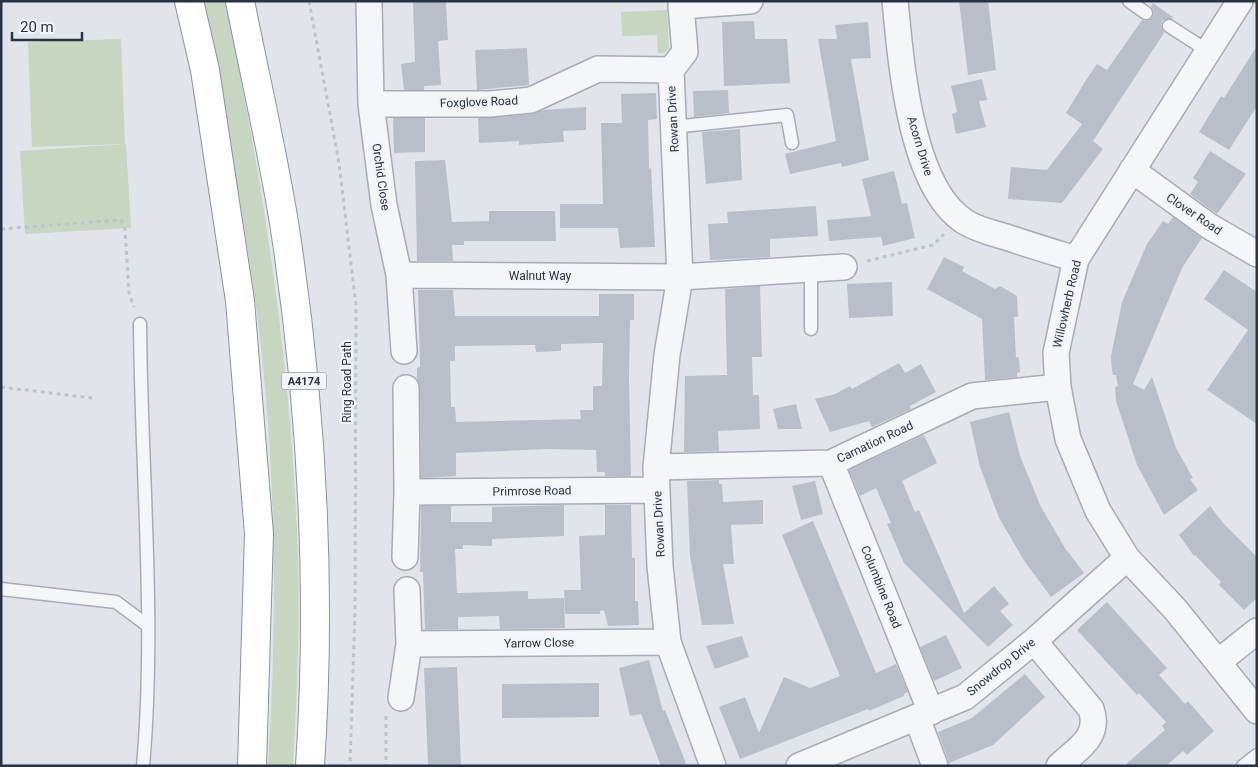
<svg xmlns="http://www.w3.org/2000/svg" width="1258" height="767" viewBox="0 0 1258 767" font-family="Roboto,sans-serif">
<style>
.green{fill:#c7d6c1}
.building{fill:#b8bfc9;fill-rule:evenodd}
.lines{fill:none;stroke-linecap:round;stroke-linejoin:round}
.service-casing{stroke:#a6acb6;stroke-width:15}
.minor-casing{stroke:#a6acb6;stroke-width:28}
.trunk-casing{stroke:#8793a3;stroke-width:30}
.path{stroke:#bfc3ca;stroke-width:3;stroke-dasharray:4 4;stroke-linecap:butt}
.service{stroke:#f4f6f9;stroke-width:12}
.minor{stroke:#f4f6f9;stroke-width:25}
.trunk{stroke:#fff;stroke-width:28}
.labels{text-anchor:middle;stroke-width:4.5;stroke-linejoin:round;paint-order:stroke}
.shield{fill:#f1f4f8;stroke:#646d7b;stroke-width:1}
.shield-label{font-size:11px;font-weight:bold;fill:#283345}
.street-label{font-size:12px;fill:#283345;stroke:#f1f4f8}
</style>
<rect width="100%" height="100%" fill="#e1e5eb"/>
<path class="green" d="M203 1H225C264 184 292 370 298 557 300 627 297 696 293 766H268C278 611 276 453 255 299 241 199 221 100 203 1Z
M667 10 669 49 664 53H658L657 35 622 36 621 12Z
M121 39 125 144 32 147 28 42Z
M126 144 131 228 25 234 20 151Z"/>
<path class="building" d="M413 1H446L448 40 438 41 441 85 424 86V90H404L401 64 415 62Z
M959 1H988L996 70 968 75Z
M1153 3 1174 18 1162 21 1161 26 1164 33 1093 141 1103 149 1062 203 1008 199 1011 167 1047 170 1082 124 1066 113 1086 80 1097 64 1107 70 1142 20 1146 21 1152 18 1154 13 1151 6Z
M754 21 755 39H787L790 83 724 86 722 22Z
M868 22 871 58 851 59 869 160 842 167 841 163 790 174 785 154 836 141 818 39H837L835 25Z
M1257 46V106L1229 150 1199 132 1221 96 1224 98Z
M527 48 529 85 477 90 475 50Z
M982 79 987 100 979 101 986 127 956 134 952 114 957 112 951 86Z
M728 90 729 113 694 117 693 91Z
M656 93 657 119 648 120 649 169 651 168 655 247 620 248 618 228H560V204H603L601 123H622L621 94Z
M586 107V130L563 131 564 142 519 145V141L479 143 478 118 532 114 544 110Z
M393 118H425V152L394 153Z
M740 129 742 180 706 184 702 132Z
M1210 151 1246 174 1217 214 1190 194 1198 182 1193 178Z
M445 160 452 222 489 221V211H555L556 241H464V245H452L453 261H417L415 161Z
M894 171 902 204 907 203 915 238 883 246 881 237 829 241 827 220 871 216 862 179Z
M816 206 818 236 770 239V257L710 260 708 224 728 223 727 212Z
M1173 217 1202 238 1182 268 1133 384 1144 390 1152 377 1176 448 1193 478 1190 479 1198 490 1164 515 1137 465 1116 401 1115 387 1118 386 1116 375H1113L1112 371 1111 356 1122 302 1147 244 1163 221 1168 224Z
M944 257 964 267 962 271 995 289 1000 286 1017 296 1018 317H1014L1016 357 1019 358 1020 372 1017 373V377L985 380 982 319 927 289Z
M1224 270 1257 292V424L1207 390 1248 330 1204 299Z
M892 282 893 316 849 318 847 284Z
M760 286 762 357H752L753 395H759L760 429 718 431 719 451 684 452 685 376 727 375 725 289Z
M418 290H453L455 316H599V294H634V320H630L629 379 631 476H605V472H597L596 450 547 449 456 453V476L421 478 420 388 417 379V368L420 367ZM603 343 602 386H593V410H580L581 419 456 422 455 407H451L450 361H455V346L535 345 536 352 561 351V344Z
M899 363 905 373 921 364 936 392 910 406 911 409 872 427 869 421 830 432 815 399 835 394 850 386 852 389Z
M796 404 802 429H778L773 409Z
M1009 412 1020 456 1041 507 1065 548 1084 573 1051 597 1025 562 999 518 980 467 970 422Z
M924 435 937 463 902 481 915 512 919 510 964 613 994 586 1009 604 1000 611 1013 625 988 647 904 563 887 524 891 523 876 488 860 496 849 470Z
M719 480V484H722L723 502 763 500V524L731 525 734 564H723L734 624 702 625 690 556 687 481Z
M815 481 823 514 801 520 792 486Z
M564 505V536L492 539V546L463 545V549H455L457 593 528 591V599L564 598 565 628 500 629 499 616 458 617V629L425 630 423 572H420L421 506H451V522H492V507Z
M605 505H631L632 558H635V601H638L639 625 608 626 604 610 600 611V614H565L564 590H581L579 536 605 535Z
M1210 506 1224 524 1257 557V598L1244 610 1219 585 1221 582 1195 555 1194 556 1179 535Z
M813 521 876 673 896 664 908 692 904 694V696L869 711 868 709 740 759 719 707 745 697 759 733 784 677 810 688 840 676 782 535Z
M1107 602 1167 668 1159 675 1185 704 1188 701 1214 731 1187 755 1183 751 1166 766H1124L1165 730 1162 726 1166 722 1139 693 1137 695 1077 630Z
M946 635 962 668 934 681 920 647Z
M742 636 749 657 715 669 706 646Z
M649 660 663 711 665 710 687 766H661L641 714 630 716 619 668Z
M457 667 461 766H428L424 668Z
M1025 674 1045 697 993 745 949 763 938 732 972 718Z
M599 683V717L502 718V684Z"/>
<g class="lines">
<g class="service-casing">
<path id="service" d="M1129 1 1146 13
M1169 26 1208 51
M673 127 787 115 792 143
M140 324C141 471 156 619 143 766
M811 329V269
M1 589 116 602 147 625
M1243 766 1257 755"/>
</g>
<g class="minor-casing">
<path id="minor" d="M369 1 371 104 384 205 399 275 404 351
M895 1C901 61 910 190 967 223 979 230 993 233 1006 237 1029 245 1053 252 1076 259
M1240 1 1076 259 1056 353 1058 387 1068 439 1098 511 1127 558 1175 609 1257 711
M371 104H490L531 100 598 69 671 70
M1132 170 1209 226 1257 254
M399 275 680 277 844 267
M831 463 931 712
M656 467 831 463 972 396 1058 387
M407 492 657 490
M405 557 407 492 406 388
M1034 641 1091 709C1101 737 1077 749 1059 766
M409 644 668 642
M1218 662 1257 631
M401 698 409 644 407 590
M917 718 935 766
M713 766 668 642 660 566 656 467 667 355 680 277 671 70 685 52 681 6 750 1
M799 766 965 697 1034 641 1127 558"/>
</g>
<g class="trunk-casing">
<path id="trunk" d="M189 1 205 70 240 301 259 534 252 766
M240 1C255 77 273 153 285 229 312 407 322 587 310 766"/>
</g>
<path class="path" d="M309 1 339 163 356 306 355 609 350 766
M1 229 121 220 125 229 129 293 134 307
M867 261 933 245 944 234
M1 387 92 398
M386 716V766"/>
<use href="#service" class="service"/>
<use href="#minor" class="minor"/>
<use href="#trunk" class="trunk"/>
</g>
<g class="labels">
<rect class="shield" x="281.5" y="372.5" width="45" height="17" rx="4"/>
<g class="shield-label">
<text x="304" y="385">A4174</text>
</g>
<g class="street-label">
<text transform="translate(479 102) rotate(-2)" y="4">Foxglove Road</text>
<text transform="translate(673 119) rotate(-93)" y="4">Rowan Drive</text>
<text transform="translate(920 146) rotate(73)" y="4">Acorn Drive</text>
<text transform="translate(381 177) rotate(82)" y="4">Orchid Close</text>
<text transform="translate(1194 214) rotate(34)" y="4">Clover Road</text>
<text x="540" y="280">Walnut Way</text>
<text transform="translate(1067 304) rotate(-77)" y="4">Willowherb Road</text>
<text transform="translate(347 382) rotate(-90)" y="4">Ring Road Path</text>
<text transform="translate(875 442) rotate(-25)" y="4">Carnation Road</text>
<text transform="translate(532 491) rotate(-1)" y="4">Primrose Road</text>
<text transform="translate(659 524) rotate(-93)" y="4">Rowan Drive</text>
<text transform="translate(881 587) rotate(68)" y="4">Columbine Road</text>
<text transform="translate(539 643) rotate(-1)" y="4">Yarrow Close</text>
<text transform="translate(1001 667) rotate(-39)" y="4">Snowdrop Drive</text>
</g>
</g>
<rect width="1258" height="767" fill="none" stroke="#283345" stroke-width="5"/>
<path d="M12 32v8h70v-8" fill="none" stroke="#283345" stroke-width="2.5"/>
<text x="20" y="32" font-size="15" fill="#283345" stroke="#f1f4f8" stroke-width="4" paint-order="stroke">20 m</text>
</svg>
